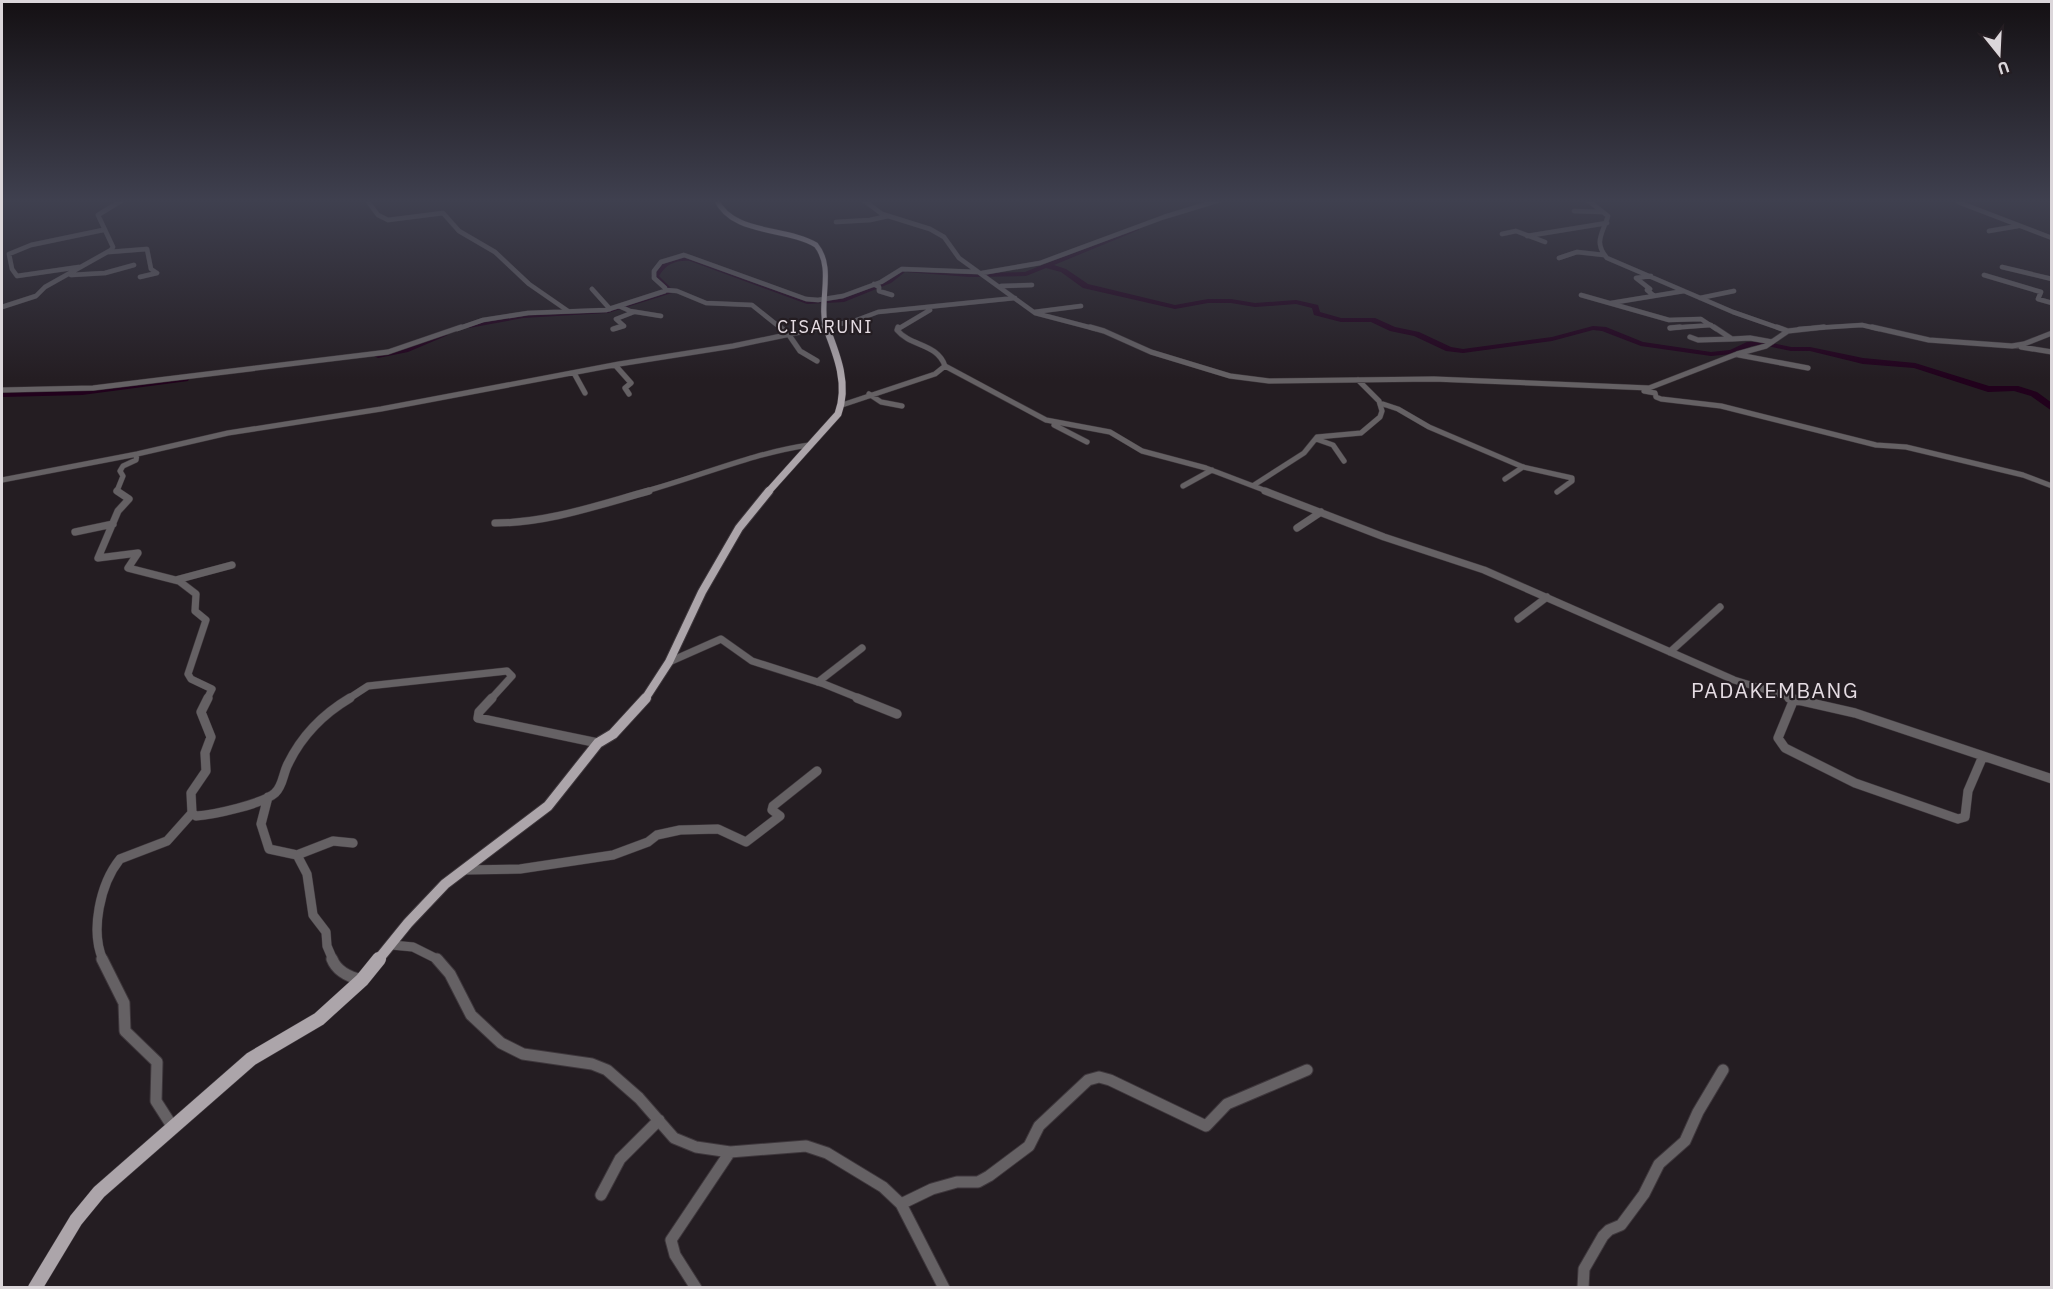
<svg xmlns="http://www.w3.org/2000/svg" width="2053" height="1289" viewBox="0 0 2053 1289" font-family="'IBM Plex Sans',sans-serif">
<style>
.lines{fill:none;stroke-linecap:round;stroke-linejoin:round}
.river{fill:#21011c;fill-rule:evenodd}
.minor-far4-casing{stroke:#3e373c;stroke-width:5}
.minor-far3-casing{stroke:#3e373c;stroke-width:6}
.minor-far2-casing{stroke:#3e373c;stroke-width:8}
.minor-far1-casing{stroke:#3e373c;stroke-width:10}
.minor-casing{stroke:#3e373c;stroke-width:13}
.major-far4-casing{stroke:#3e373c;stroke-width:6}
.major-far3-casing{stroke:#3e373c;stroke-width:8}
.major-far2-casing{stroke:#3e373c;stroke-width:10}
.major-far1-casing{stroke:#3e373c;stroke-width:12}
.major-casing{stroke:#3e373c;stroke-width:15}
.minor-far4{stroke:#656164;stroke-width:4.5}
.minor-far3{stroke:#656164;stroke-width:5}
.minor-far2{stroke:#656164;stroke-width:7}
.minor-far1{stroke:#656164;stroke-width:9}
.minor{stroke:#656164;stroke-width:11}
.major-far4{stroke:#aca5aa;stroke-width:5}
.major-far3{stroke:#aca5aa;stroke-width:7}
.major-far2{stroke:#aca5aa;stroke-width:8}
.major-far1{stroke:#aca5aa;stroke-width:10}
.major{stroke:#aca5aa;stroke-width:14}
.labels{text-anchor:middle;stroke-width:4.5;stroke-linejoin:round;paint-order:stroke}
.far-quarter-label{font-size:18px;letter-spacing:1.5px;fill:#e5dce3;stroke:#241d22}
.quarter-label{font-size:21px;letter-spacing:1.5px;fill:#e5dce3;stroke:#241d22}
</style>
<rect width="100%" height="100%" fill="#241d22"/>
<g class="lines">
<path class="river" d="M1137 227 1139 228V230L1054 265 1066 269 1088 284 1175 305 1208 299H1231L1255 303 1296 300 1318 305 1320 312 1341 318H1375L1395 327 1419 332 1451 347 1463 349 1552 337 1593 326 1606 327 1643 342 1711 352 1730 350 1747 342 1763 341 1791 347H1810L1863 358 1915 363 1989 386H2018L2037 392 2052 403V411L2031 396 2014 391 1988 392 1914 368 1863 364 1810 351H1791L1763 345 1752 346 1732 354 1711 356 1641 346 1602 331 1593 330 1552 341 1463 353 1446 351 1414 336 1390 331 1371 322H1341L1314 315 1312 308 1296 304 1255 307 1231 303H1208L1175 309 1083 288 1061 272 1046 268 1026 276 970 277 905 272 891 283 844 302 807 304 690 261C676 260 666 264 659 276L672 289V293L608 313 523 318 469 328 465 326 469 324 523 314 607 309 664 290 651 276C660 260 675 254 693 258L808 300 840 298 885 279 903 268 970 273 1025 272Z
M441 333 448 335 408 352 378 358 374 356 403 348Z
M185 376 189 379 188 381 82 395 2 397V391L82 389Z"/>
<g class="minor-far4-casing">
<path id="minor-far4" d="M366 199 378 215 388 220 443 213 459 231 495 252 529 284 568 311
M862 199 882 214 930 229 944 237 959 258 1035 313 1096 329
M1586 199 1608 216C1603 233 1593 242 1607 258L1733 312 1782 329
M1962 199 1958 202 2052 238
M1574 211 1602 212
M836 222 870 220 888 216
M1989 231 2018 226
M1502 234 1516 231 1545 242
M1527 236 1607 223
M109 252 147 249 151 269 157 273 140 277
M1559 258 1577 252 1604 255
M79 267 17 276 12 269 9 254 31 245 103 230
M2002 267 2052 279
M982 273 1040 263 1164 217 1223 199
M71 275 105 273 134 265
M1984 275 2041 292 2038 299 2052 303
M1651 276 1636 278 1650 289 1647 290 1653 295
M874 284 879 287V291L892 295
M1001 286 1032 285
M592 289 610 309
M666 290 677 291 706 303 752 305 782 329
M1581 295 1669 320 1701 319 1716 329
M1700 298 1734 291
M1611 303 1684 291
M619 306 630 311 661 316
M2 307 36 296 45 287 111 250 113 247 98 215 124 199
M1034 312 1081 306
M1670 328 1711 325
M457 329 483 320 528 313 606 310 665 291V288L654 278V271L661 262 684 255 806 299 818 300 843 296 881 282 902 269 978 272
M614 329 624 326 616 319 634 312
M816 329 854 321 878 312 1015 298
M898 329 930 310
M1799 329 1862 325 1879 329"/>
</g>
<g class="minor-far3-casing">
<path id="minor-far3" d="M780 327 790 335
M1090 327 1104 331 1151 352 1230 376 1269 381 1434 379 1649 388 1737 354 1766 346 1788 331 1824 327
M1714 327 1732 339 1750 338 1772 342
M1777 327 1788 331
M1872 327 1929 340 2012 346 2024 344 2052 333
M1670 328 1680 327
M613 329 619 327
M789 335 800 351 817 361
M1690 337 1698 340 1732 339
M2021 347 2052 352
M1739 355 1808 368
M615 365 631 383 625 388 629 394
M945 366 1046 420 1110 432 1142 451 1206 468 1269 492
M574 373 585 393
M2 390 93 388 388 352 461 327
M1644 391 1655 393 1656 397 1661 399 1721 406 1876 445 1906 447 2023 475 2052 486
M869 394 881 402 902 406
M1383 404 1398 409 1429 427 1523 467 1572 478V481L1557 492
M842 405 935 374 945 366C937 343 911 347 897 330L898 327
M1054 425 1087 442
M1316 439 1333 445 1344 461
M1505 479 1523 467
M2 480 137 454 228 433 381 409 619 364 733 346 824 327
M1254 485 1304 453 1317 437 1361 433 1380 417 1382 411 1379 401 1358 380
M1183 486 1212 470
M119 492 117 491 123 476 120 471 123 466 136 460 137 454
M643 492C698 477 753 453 809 445"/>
</g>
<g class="minor-far2-casing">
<path id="minor-far2" d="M117 491 129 499 118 511 98 558 138 553 128 568 179 581 196 594 195 611 206 620 188 674 191 679 212 689 207 699
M1265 491 1384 537 1484 570 1734 680 1796 699
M495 523C548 523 598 505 649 491
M1297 528 1321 512
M75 532 113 524
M176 580 232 565
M1518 619 1547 597
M1670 652 1720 607
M669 662 721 639 752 661 824 684 861 699
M818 682 862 648
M348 699 368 686 507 671 512 676 491 699"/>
</g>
<g class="minor-far1-casing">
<path id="minor-far1" d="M208 698 201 712 211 737 205 753 206 771 191 793 192 813 196 816C213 815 263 804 275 793 283 786 283 773 288 764 302 735 323 714 350 698
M492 698 479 712 478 718 598 743
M857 698 897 714
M1789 698 1855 713 2052 779
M1794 699 1778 738 1785 748 1855 783 1958 819 1965 817 1968 791 1983 756
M268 797 261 824 269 849 297 855 333 841 353 843
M297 855 307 874 313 915 326 932 327 946 333 960
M464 870 520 869 613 855 648 842 657 835 680 830 718 829 746 842 780 816 772 810 773 806 817 771
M392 945 413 947 439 960
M103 960C90 931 100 884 120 859L167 841 192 813"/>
</g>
<g class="minor-casing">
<path id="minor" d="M102 959 124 1003 125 1031 157 1062 156 1101 172 1126
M332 959C337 972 349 977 362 980
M437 959 450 974 471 1015 501 1043 523 1054 592 1064 607 1070 639 1098 674 1138 696 1147 730 1152 806 1146 827 1153 883 1187 901 1204 944 1288
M601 1195 620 1159 659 1120
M901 1204 932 1189 957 1182H978L989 1176 1029 1146 1039 1126 1088 1080 1099 1077 1110 1080 1206 1126 1227 1104 1307 1070
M696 1288 675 1255 671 1240 730 1152
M1583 1288 1584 1269 1603 1236 1609 1230 1621 1225 1644 1194 1659 1164 1685 1141 1698 1112 1723 1070"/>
</g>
<g class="major-far4-casing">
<path id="major-far4" d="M716 199C732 235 786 227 816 245 835 268 818 302 826 329"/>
</g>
<g class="major-far3-casing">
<path id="major-far3" d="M768 492 838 414C849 385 837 355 826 327"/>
</g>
<g class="major-far2-casing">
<path id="major-far2" d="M645 699 669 662 702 592 739 528 769 491"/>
</g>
<g class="major-far1-casing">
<path id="major-far1" d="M378 960 408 923 445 884 548 806 598 743 613 734 646 698"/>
</g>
<g class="major-casing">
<path id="major" d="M35 1288 76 1220 99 1192 251 1059 319 1019 362 980 379 959"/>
</g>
<use href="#minor-far4" class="minor-far4"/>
<use href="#minor-far3" class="minor-far3"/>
<use href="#minor-far2" class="minor-far2"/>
<use href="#minor-far1" class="minor-far1"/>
<use href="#minor" class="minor"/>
<use href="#major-far4" class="major-far4"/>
<use href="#major-far3" class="major-far3"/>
<use href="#major-far2" class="major-far2"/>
<use href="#major-far1" class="major-far1"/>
<use href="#major" class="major"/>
</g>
<linearGradient id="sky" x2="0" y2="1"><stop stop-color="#141013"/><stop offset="0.53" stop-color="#3f404f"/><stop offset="1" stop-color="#3f404f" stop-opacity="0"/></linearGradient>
<rect width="2053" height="379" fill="url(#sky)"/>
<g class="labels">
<g class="far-quarter-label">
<text x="825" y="333">CISARUNI</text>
</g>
<g class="quarter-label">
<text x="1775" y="698">PADAKEMBANG</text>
</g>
</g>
<rect width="2053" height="1289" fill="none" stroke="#dbd6da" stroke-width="6"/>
<g transform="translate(1999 54) rotate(162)" stroke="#241d22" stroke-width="4.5" paint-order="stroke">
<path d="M0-4.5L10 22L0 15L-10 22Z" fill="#dbd6da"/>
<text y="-9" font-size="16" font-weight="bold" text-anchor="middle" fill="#dbd6da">U</text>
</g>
</svg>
